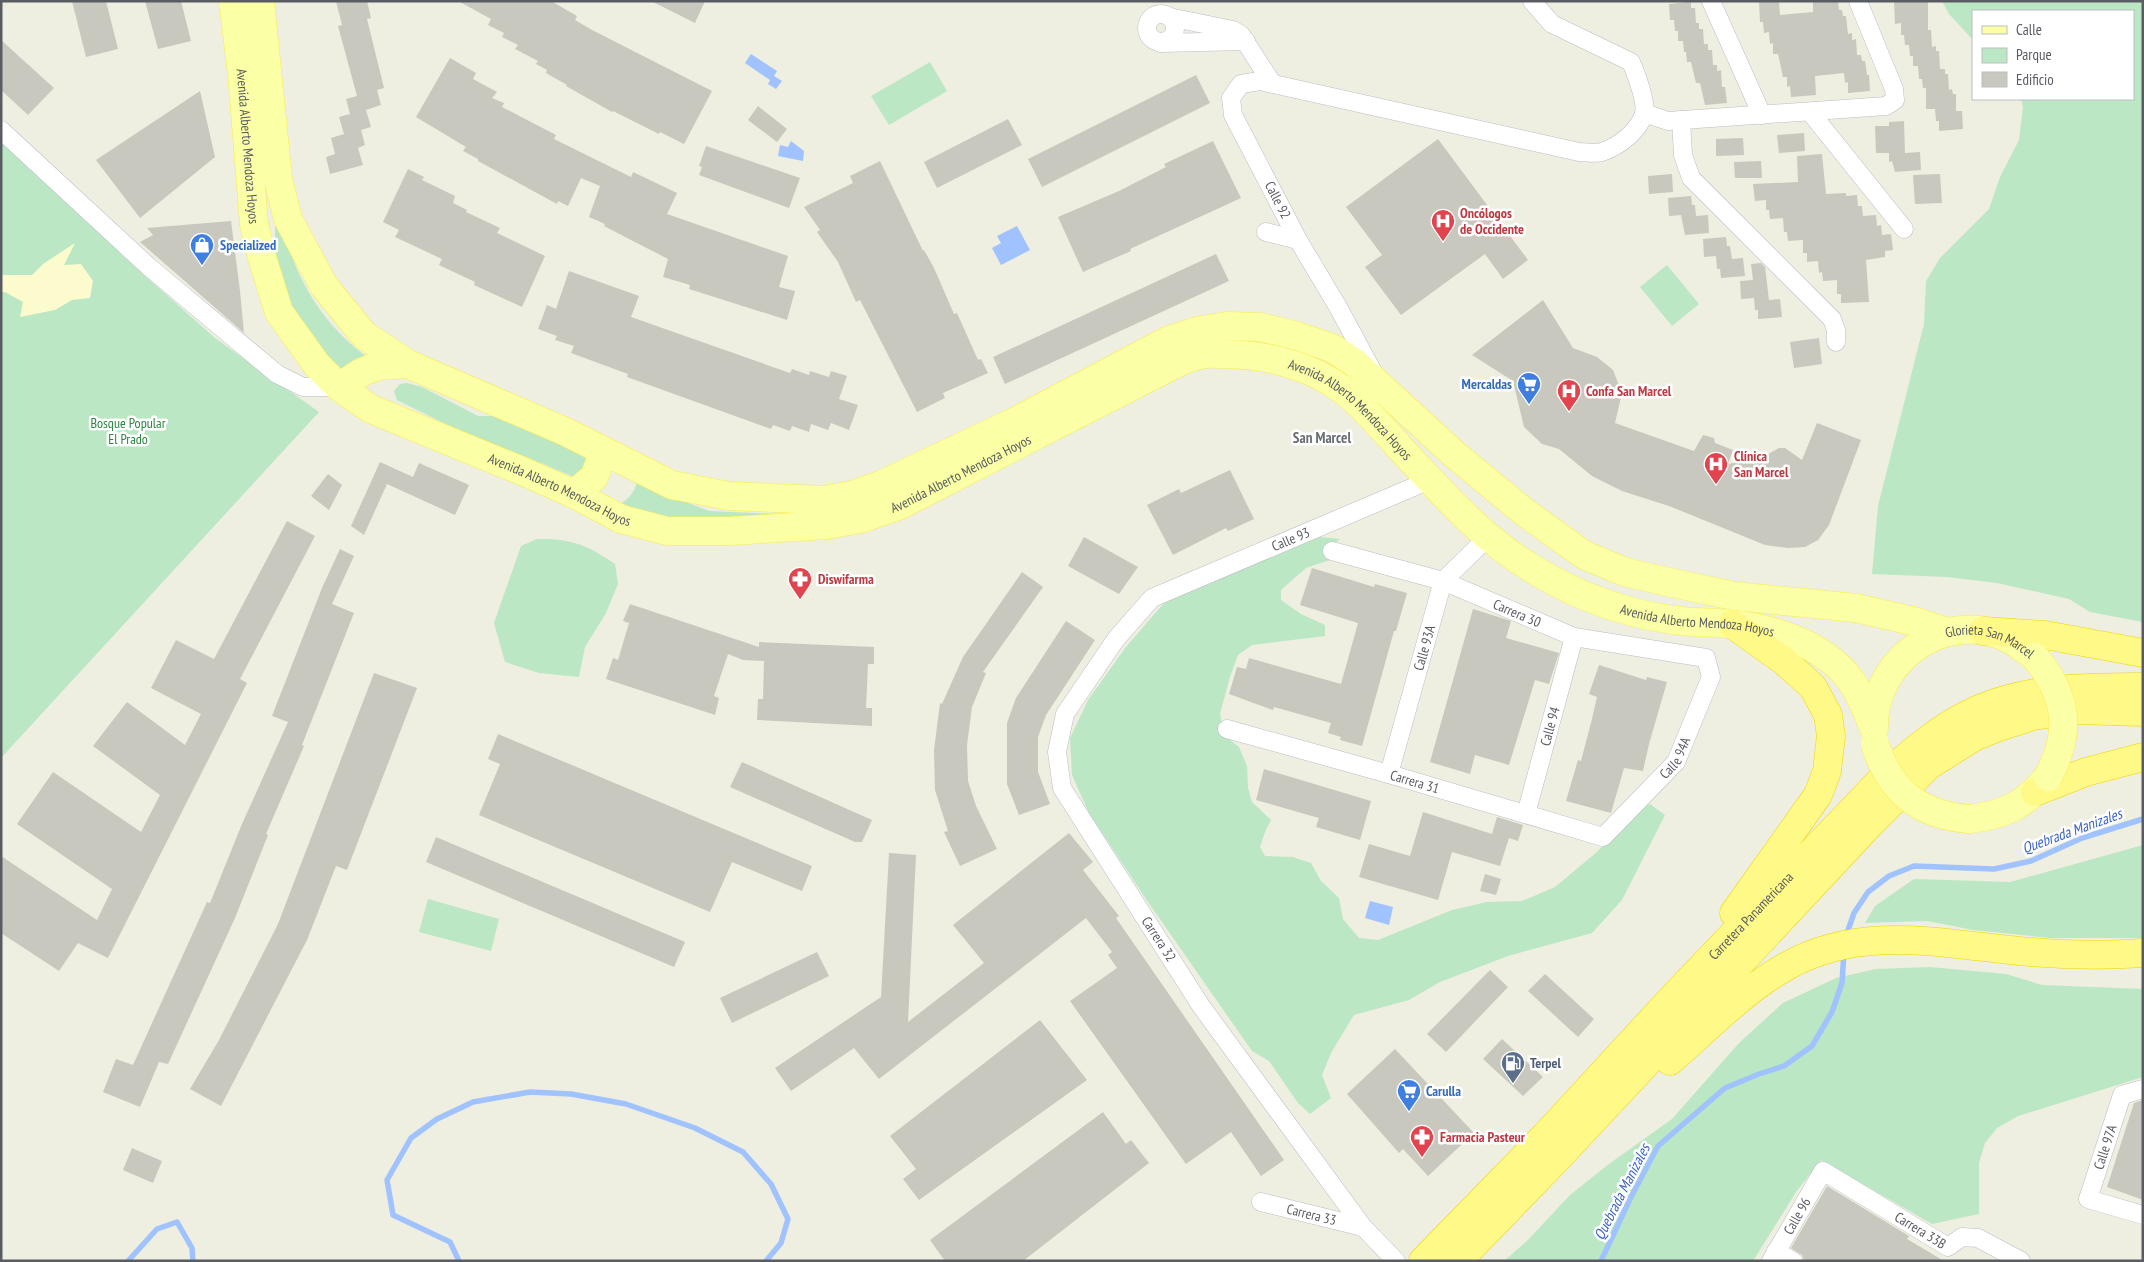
<svg xmlns="http://www.w3.org/2000/svg" width="2144" height="1262" viewBox="0 0 2144 1262" font-family="'PT Sans Narrow',sans-serif">
<style>
.green{fill:#bce7c4}
.sand{fill:#fcfbcd}
.water{fill:#a0c2ff}
.lines{fill:none;stroke-linecap:round;stroke-linejoin:round}
.stream{stroke:#a0c2ff;stroke-width:5.5}
.building{fill:#c9c8be}
.street-casing{stroke:#bcbdc4;stroke-width:19}
.primary-casing{stroke:#faec4e;stroke-width:29}
.highway-casing{stroke:#efd400;stroke-width:29}
.street{stroke:#fff;stroke-width:18}
.primary{stroke:#fbffa5;stroke-width:28}
.highway{stroke:#fff987;stroke-width:28}
.primary-bridge-casing{stroke:#faec4e;stroke-width:29;stroke-linecap:butt}
.primary-bridge{stroke:#fbffa5;stroke-width:28}
.labels{text-anchor:middle;stroke-width:5;stroke-linejoin:round;paint-order:stroke}
.street-label{font-size:14px;fill:#5a5c63;stroke:#fff}
.health-label{font-size:14px;font-weight:bold;fill:#be3a42;stroke:#fff;text-anchor:start}
.shop-label{font-size:14px;font-weight:bold;fill:#366cbe;stroke:#fff;text-anchor:start}
.park-label{font-size:14px;fill:#2f8544;stroke:#fff}
.service-label{font-size:14px;font-weight:bold;fill:#4e5e75;stroke:#fff;text-anchor:start}
.neighbourhood-label{font-size:15px;font-weight:bold;fill:#6b6e75;stroke:#fff}
.water-label{font-size:15px;font-style:italic;fill:#3b64ca;stroke:#fff}
</style>
<rect width="100%" height="100%" fill="#eeeee1"/>
<path class="green" d="M1942 1H2143V622L2090 612 2069 599 1997 583 1947 577 1872 574 1878 506 1924 324 1926 281 1940 258 1989 209 2000 177 2019 140 2023 107 2021 99H2133V11H1973V40L1949 14Z
M930 62 947 91 889 125 871 96Z
M1 137 125 258 215 338 319 412 1 758Z
M275 179C279 199 282 220 287 240 300 289 332 335 375 362L342 381 320 356 289 301 275 255Z
M1667 265 1699 304 1672 326 1640 287Z
M407 383 422 387 478 416H504L593 458 583 481 541 463 529 465 397 400 394 391 400 384Z
M638 477 668 495 709 511 777 514 828 513 778 524 652 517 622 503C632 496 636 489 638 477Z
M1310 536 1340 539 1325 552 1330 560 1306 568 1281 590V600L1301 614 1325 625V636L1252 645 1238 655 1230 677 1220 714 1224 735 1239 747 1247 766 1248 788 1252 802 1271 820 1265 832 1260 847 1265 856 1293 857 1311 863 1321 881 1339 898 1343 919 1359 938 1378 940 1452 910 1487 902 1522 901 1555 887 1597 852 1636 811 1650 804 1665 815 1622 900 1592 933 1508 956 1440 982 1409 1000 1354 1015 1331 1053 1322 1075 1331 1098 1310 1114 1298 1103 1269 1061 1252 1051 1148 902 1089 813 1072 775 1070 738 1088 700 1126 647 1164 603Z
M537 539C570 538 588 545 615 564L618 584 606 613 585 647 579 677 539 673 505 662 494 623 521 546Z
M2143 845V938H2050L1973 930 1927 921 1865 923 1875 906 1914 879 2010 882Z
M428 899 499 919 491 951 419 932Z
M1930 967 2006 974 2042 985 2143 989V1077L2018 1116 1997 1128 1985 1143 1979 1163V1214L1932 1224 1821 1160 1796 1192 1753 1261H1504L1527 1241 1570 1195 1609 1164 1672 1119 1739 1043 1783 1003 1836 978 1876 969Z"/>
<path class="sand" d="M75 243 64 265 81 264 93 281 90 298 72 300 55 310 20 317 23 302 5 292H1V275H32L43 264Z"/>
<path class="water" d="M751 54 777 71 774 76 782 81 776 89 768 84 770 80 745 63Z
M791 141 804 151 803 161 778 156 780 145 788 147Z
M1017 226 1030 250 1001 265 992 248 1001 243 997 236Z
M1370 901 1393 907 1389 925 1365 918Z"/>
<g class="lines">
<path class="stream" d="M1846 936 1854 913 1868 892 1889 876 1914 866 1994 869 2031 861 2082 838 2143 819
M128 1261 157 1229 177 1222 192 1248 193 1261
M459 1261 450 1242 393 1215 387 1180 411 1138 437 1119 473 1102 530 1092 571 1094 626 1104 695 1128 743 1152 771 1184 788 1219 781 1243 766 1261
M1601 1261 1631 1197 1658 1146 1725 1088 1759 1074 1784 1066 1812 1046 1832 1012 1842 983 1844 952"/>
</g>
<path class="building" d="M72 1H106L118 49 86 57Z
M145 1H181L191 41 158 49Z
M336 1H367L371 18 367 19 384 88 377 90 381 105 366 110 371 127 361 130 365 145 358 148 363 165 330 174 326 157 335 154 331 138 344 134 339 117 350 114 346 99 357 96 338 26 342 25Z
M458 1H551L577 16 575 20 592 30 712 91 684 144 660 132 659 134 613 111 612 112 566 86 567 85 546 73 547 70 536 64 538 61 515 49 518 45 502 37 504 33 488 25 491 19Z
M651 1H705L695 23Z
M1759 1H1779L1780 15 1813 12V1H1838L1839 10H1842L1843 16H1846L1848 34 1852 33V40L1856 39 1857 55H1861L1862 61H1865L1867 75H1869L1870 91 1848 93V82L1845 83 1844 73 1815 76 1816 95 1791 97 1790 86 1787 87V77H1783L1778 54H1773V43L1770 44 1769 32 1764 33 1763 22H1760Z
M1894 1H1928V30H1931L1932 47 1936 46V51H1939L1940 69H1945V74H1948L1949 90 1952 89 1953 94H1956V111H1962L1963 129 1939 131V121H1936L1935 109H1926V88H1923L1922 79H1919L1918 66H1913V56H1910L1909 45H1905L1904 35H1901V23L1895 24Z
M1691 2V8H1695L1696 23H1699V29H1703L1704 44H1708V50H1712L1713 65H1717V71L1721 70 1722 87H1725L1727 103 1705 105 1700 83H1696L1691 62H1687L1686 52H1684L1683 41H1678V31H1675L1674 20H1670L1669 4Z
M1 40 54 88 28 115 1 90Z
M450 58 476 73 473 79 497 92 492 98 504 103 502 107 556 135 554 139 631 177 633 172 677 193 667 214 788 256 779 287 795 291 787 320 689 289 690 285 663 277 668 259 604 226 605 224 589 217 600 186 581 178 568 206 558 201 557 204 478 161V159L463 151 466 147 416 117Z
M1196 75 1210 103 1042 187 1028 159Z
M200 91 215 157 140 218 96 160Z
M758 106 787 129 777 142 748 120Z
M1008 119 1022 145 937 188 924 162Z
M1904 121 1905 153 1920 152 1921 170 1895 172 1892 161 1889 162V153H1876L1875 126H1889V122Z
M1804 133 1805 151 1779 153 1777 135Z
M1743 138 1744 155 1716 156V139Z
M1438 139 1528 260 1503 279 1485 254 1401 315 1365 267 1382 255 1346 207Z
M1213 141 1241 198 1130 249 1131 251 1083 272 1058 217 1119 191 1166 167 1164 164Z
M706 146 800 178 789 208 699 175 702 167 699 166Z
M1822 154 1826 194 1846 193V196L1857 195 1858 206H1862L1863 216 1876 215 1877 226 1881 225 1882 235 1891 234 1893 250 1885 251V257L1866 260 1869 302 1841 303V294H1837V280L1823 281 1822 272 1819 273 1818 261 1807 262V253H1803V240L1788 241 1787 232H1784L1783 218 1770 219 1769 210H1766V200L1755 201 1753 184 1798 182 1797 156Z
M880 161 923 251 924 250 934 268 954 314 957 313 978 360 981 359 988 373 943 393 945 398 917 412 860 300 856 302 838 262 817 232 820 230 804 207 853 183 850 176Z
M1761 161 1762 178H1735L1734 162Z
M408 169 424 177 422 180 455 196 453 203 467 210 466 212 500 228 497 233 545 256 522 307 474 285 475 282 439 265 442 259 395 237 399 230 383 222Z
M1672 174 1673 192 1649 194 1648 176Z
M1940 174 1942 203 1915 204 1913 175Z
M1691 196 1692 205H1695L1696 216 1708 215 1709 233 1685 235 1681 215 1669 216 1668 198Z
M231 221 240 291 244 333 140 242 153 235 147 228Z
M1726 237 1727 246H1730L1732 259 1743 258 1745 276 1721 278 1720 269H1717L1716 256 1704 257 1703 239Z
M1216 254 1229 281 1005 384 993 357Z
M1761 263 1765 267 1769 300 1780 299 1782 317 1758 319V310H1755L1754 298 1741 299 1740 281 1753 280 1751 264Z
M569 271 639 296 631 317 790 373 792 369 809 375 810 371 829 377 831 371 847 376 839 399 858 405 849 430 831 423 828 430 811 424 809 432 792 426 790 431 773 425 771 429 627 377 628 374 571 353 574 346 555 340 557 336 538 329 547 305 556 309Z
M1543 300 1573 348 1597 357 1613 370 1622 393 1615 423 1694 451 1703 435 1714 438 1715 443 1733 450 1728 464 1761 458 1779 448H1785L1802 460 1817 423 1861 440 1829 525 1818 540 1805 547 1788 548 1765 545 1669 506 1622 491 1592 476 1559 449 1542 444 1524 427 1513 381 1472 355Z
M1819 338 1822 364 1794 368 1790 342Z
M380 462 413 477 419 463 469 485 455 515 387 484 364 535 351 526Z
M1230 470 1254 519 1228 531 1226 528 1173 555 1147 505 1179 489 1181 493Z
M328 474 342 485 329 510 311 496Z
M287 521 315 536 240 679 247 683 108 958 78 943 59 971 1 933V856L97 920 112 889 17 824 53 772 141 832 160 795 93 746 127 702 185 745 201 714 151 688 176 640 214 659Z
M1084 537 1138 567 1119 594 1068 566Z
M340 549 354 556 332 604 354 613 302 745 304 746 266 834 268 835 235 918 168 1064 159 1062 140 1107 103 1092 116 1059 133 1065 207 902 210 903 242 824 288 722 272 716 322 588Z
M1312 568 1374 587 1375 584 1407 593 1396 631H1394L1362 746 1340 740 1341 737 1328 733 1331 723 1274 707 1273 710 1229 694 1237 667 1246 669 1249 658 1341 684 1358 623 1300 605Z
M1022 572 1043 587 983 672 986 673 972 707 967 745 968 781 976 806 997 849 960 866 944 832 948 831 935 790 934 750 940 703 942 704 963 657Z
M630 604 759 647V642L874 647V664H868L866 708H872V726L757 720 758 699H763L764 661 743 660 728 654 714 696 719 698 715 715 606 679 613 658 618 660 629 623 623 621Z
M1473 609 1511 621 1506 638 1559 653 1549 684 1535 680 1509 765 1475 755 1470 774 1430 762Z
M1066 621 1095 640 1046 715 1038 737V772L1050 804 1019 815 1007 784V723L1016 698Z
M1599 665 1646 680 1647 677 1667 682 1649 744 1643 771 1624 768 1611 813 1566 801 1578 760 1581 761 1592 719 1597 697 1589 694Z
M374 673 417 688 347 870 336 866 307 940 221 1106 190 1089 219 1040 278 924Z
M498 734 812 866 802 891 732 862 710 912 479 815 500 764 488 759Z
M742 762 872 820 862 842H855L730 787Z
M1264 769 1371 801 1360 840 1316 827 1319 818 1256 800Z
M1423 812 1492 834 1497 817 1523 825 1518 841 1509 838 1500 866 1452 852 1438 900 1359 877 1369 844 1410 856Z
M1069 833 1093 862 1083 870 1119 916 1116 918 1284 1160 1261 1176 1231 1132 1186 1164 1070 1001 1117 968 1108 955 1112 952 1086 918 879 1079 854 1048 791 1091 775 1068 881 997 889 853 916 855 908 1022 984 963 953 925Z
M436 837 685 942 674 967 426 862Z
M1485 874 1501 879 1496 895 1480 891Z
M817 952 829 976 732 1023 720 998Z
M1490 970 1508 987 1446 1052 1427 1034Z
M1545 974 1594 1019 1578 1037 1528 991Z
M1040 1020 1087 1080 919 1200 903 1179 916 1169 890 1136Z
M1502 1039 1543 1077 1523 1096 1483 1059Z
M1395 1049 1474 1133 1428 1176 1403 1149 1399 1153 1347 1094Z
M2143 1100V1200L2107 1187 2134 1103Z
M1103 1112 1126 1144 1131 1140 1149 1163 1023 1261H945L930 1240Z
M132 1148 162 1161 153 1183 123 1170Z
M1827 1186 1909 1236 1907 1239 1944 1261H1804L1802 1255 1791 1248Z"/>
<g class="lines">
<g class="street-casing">
<g id="street">
<path d="M1711 1 1762 115"/>
<circle cx="1161" cy="28" r="14"/>
<path d="M1169 17 1233 30 1241 35 1272 83"/>
<path d="M1160 43 1246 41"/>
<path d="M1810 112 1904 229"/>
<path d="M1644 113 1668 121 1886 106 1895 100 1894 89 1858 1"/>
<path d="M1681 120 1683 155 1691 178 1832 319 1836 330V342"/>
<path d="M1 130 148 266 277 374 303 387H339"/>
<path d="M1266 232 1298 240"/>
<path d="M1373 372 1338 307 1298 240 1233 115 1231 98 1241 84 1260 81 1579 152C1586 152 1596 154 1602 152 1619 146 1638 132 1644 114 1647 103 1636 73 1631 62L1552 24 1532 1"/>
<path id="s1" d="M1227 729 1389 774 1603 837 1676 762 1711 677 1706 658 1574 637 1443 581 1332 551"/>
<path id="s2" d="M1389 774 1443 581 1487 538"/>
<path id="s3" d="M1526 814 1574 637"/>
<path d="M2143 1089 2122 1095 2088 1199 2143 1215"/>
<path id="s4" d="M1261 1202 1363 1227"/>
<path d="M1776 1251 1793 1261"/>
<path id="s5" d="M1396 1261 1363 1227 1201 1006 1062 788 1057 752 1065 714 1116 639 1152 598 1430 480"/>
<path id="s6" d="M1771 1261 1823 1171 1948 1247 1962 1237 1978 1238 2021 1261"/>
</g>
</g>
<g class="primary-casing">
<g id="primary">
<path id="s7" d="M233 1 242 74 254 224 261 254 279 312 317 365 339 387 371 409 527 473 574 494 621 519 667 531H730L826 525 860 519 898 506 1177 363C1184 360 1192 356 1200 355 1207 353 1214 354 1221 354 1265 354 1312 365 1347 393 1367 410 1384 430 1402 450 1444 495 1484 541 1538 572 1578 596 1622 612 1667 619 1687 623 1709 622 1730 624 1772 628 1821 643 1849 678 1860 692 1866 709 1873 726"/>
<path d="M260 1 278 179 288 219 324 286 364 335 408 364 566 432 672 485 729 496 824 500 852 495 881 485 1016 421 1167 341 1197 331 1227 326 1260 327 1294 335 1332 348 1355 363 1454 454 1523 511 1584 555 1625 572 1668 582 1734 596 1856 608 1917 622 1947 632"/>
<path d="M339 387 360 373 377 366 408 364"/>
<path d="M574 494 594 477 604 452"/>
<path id="s8" d="M1874 728C1872 662 1941 611 2003 636 2015 641 2025 649 2035 657"/>
<path d="M1969 819C2005 815 2025 805 2048 777"/>
</g>
</g>
<g class="highway-casing">
<g id="highway">
<path d="M1732 624 1784 661 1813 687 1828 715 1831 736 1827 771 1818 795 1734 913"/>
<path d="M1983 631 2045 635 2143 653"/>
<path d="M2035 792 2086 772 2143 757"/>
<path d="M1670 1061C1707 1029 1744 990 1787 966 1859 926 1933 942 2010 950 2054 955 2099 956 2143 953"/>
<path id="s9" d="M1423 1261 1545 1136 1675 995 1884 777C1912 751 1942 726 1977 710 2029 687 2087 687 2143 687"/>
<path d="M1458 1261 1557 1159 1871 823 1928 766 1974 737 1996 728 2033 716 2075 710 2143 712"/>
</g>
</g>
<use href="#street" class="street"/>
<use href="#primary" class="primary"/>
<use href="#highway" class="highway"/>
<g class="primary-bridge-casing">
<path id="primary-bridge" d="M2035 657C2068 696 2072 732 2048 777
M1875 744C1890 792 1920 815 1969 819"/>
</g>
<use href="#primary-bridge" class="primary-bridge"/>
</g>
<defs>
<g id="hospital-pin" transform="scale(1.25)"><path d="M0 17L-7.5 6A9.5 9.5 0 1 1 7.5 6Z" fill="#e0444e" stroke="#fff"/><path d="M-5-5h3v3.5h4V-5h3V5h-3V1.5h-4V5h-3Z" fill="#fff"/></g>
<g id="shop-pin" transform="scale(1.25)"><path d="M0 17L-7.5 6A9.5 9.5 0 1 1 7.5 6Z" fill="#3f7fe0" stroke="#fff"/><path d="M-5-2.5h2.3a2.7 3.5 0 0 1 5.4 0H5L5.5 6h-11ZM-1.5-2.5h3a1.5 2.3 0 0 0-3 0Z" fill="#fff"/></g>
<g id="supermarket-pin" transform="scale(1.25)"><path d="M0 17L-7.5 6A9.5 9.5 0 1 1 7.5 6Z" fill="#3f7fe0" stroke="#fff"/><path d="M-6-5.5h2.5l.6 2H6L4.5 2H-2.5L-4.4-4H-6ZM-1.5 3.2a1.3 1.3 0 1 0 .1 0ZM3 3.2a1.3 1.3 0 1 0 .1 0Z" fill="#fff"/></g>
<g id="pharmacy-pin" transform="scale(1.25)"><path d="M0 17L-7.5 6A9.5 9.5 0 1 1 7.5 6Z" fill="#e0444e" stroke="#fff"/><path d="M-2-6h4v4h4v4h-4v4h-4v-4h-4v-4h4Z" fill="#fff"/></g>
<g id="fuel-pin" transform="scale(1.25)"><path d="M0 17L-7.5 6A9.5 9.5 0 1 1 7.5 6Z" fill="#5c6f8a" stroke="#fff"/><path d="M-5.5-6h7V0h2V4h1.3V-2.5L3-4.5l.8-.8L6-3V5H2.5V1h-1V6h-7ZM-4.2-4.7v3.2H.2V-4.7Z" fill="#fff"/></g>
</defs>
<g fill-rule="evenodd">
<use href="#hospital-pin" x="1443" y="221"/>
<use href="#shop-pin" x="202" y="245"/>
<use href="#supermarket-pin" x="1529" y="384"/>
<use href="#hospital-pin" x="1569" y="391"/>
<use href="#hospital-pin" x="1716" y="464"/>
<use href="#pharmacy-pin" x="800" y="579"/>
<use href="#fuel-pin" x="1513" y="1063"/>
<use href="#supermarket-pin" x="1409" y="1091"/>
<use href="#pharmacy-pin" x="1422" y="1137"/>
</g>
<g class="labels">
<g class="street-label">
<text dy="5" stroke="none"><textPath href="#s7" startOffset="146">Avenida Alberto Mendoza Hoyos</textPath></text>
<text transform="translate(1278 200) rotate(63)" y="5">Calle 92</text>
<text dy="5" stroke="none"><textPath href="#s7" startOffset="1511">Avenida Alberto Mendoza Hoyos</textPath></text>
<text dy="5" stroke="none"><textPath href="#s7" startOffset="1076">Avenida Alberto Mendoza Hoyos</textPath></text>
<text dy="5" stroke="none"><textPath href="#s7" startOffset="656">Avenida Alberto Mendoza Hoyos</textPath></text>
<text dy="5" stroke="none"><textPath href="#s5" startOffset="951">Calle 93</textPath></text>
<text transform="translate(1517 613) rotate(23)" y="5">Carrera 30</text>
<text dy="5" stroke="none"><textPath href="#s7" startOffset="1930">Avenida Alberto Mendoza Hoyos</textPath></text>
<text dy="5" stroke="none"><textPath href="#s2" startOffset="131">Calle 93A</textPath></text>
<text dy="5" stroke="none"><textPath href="#s8" startOffset="175">Glorieta San Marcel</textPath></text>
<text dy="5" stroke="none"><textPath href="#s3" startOffset="91">Calle 94</textPath></text>
<text dy="5" stroke="none"><textPath href="#s1" startOffset="499">Calle 94A</textPath></text>
<text dy="5" stroke="none"><textPath href="#s1" startOffset="195">Carrera 31</textPath></text>
<text dy="5" stroke="none"><textPath href="#s9" startOffset="476">Carretera Panamericana</textPath></text>
<text transform="translate(1159 939) rotate(57)" y="5">Carrera 32</text>
<text transform="translate(2105 1147) rotate(-72)" y="5">Calle 97A</text>
<text dy="5" stroke="none"><textPath href="#s4" startOffset="52">Carrera 33</textPath></text>
<text dy="5" stroke="none"><textPath href="#s6" startOffset="52">Calle 96</textPath></text>
<text dy="5" stroke="none"><textPath href="#s6" startOffset="218">Carrera 33B</textPath></text>
</g>
<g class="health-label">
<text x="1460" y="218">Oncólogos<tspan x="1460" dy="16">de Occidente</tspan></text>
<text x="1586" y="396">Confa San Marcel</text>
<text x="1734" y="461">Clínica<tspan x="1734" dy="16">San Marcel</tspan></text>
<text x="818" y="584">Diswifarma</text>
<text x="1440" y="1142">Farmacia Pasteur</text>
</g>
<g class="shop-label">
<text x="220" y="250">Specialized</text>
<text x="1512" y="389" text-anchor="end">Mercaldas</text>
<text x="1426" y="1096">Carulla</text>
</g>
<g class="park-label">
<text x="128" y="428">Bosque Popular<tspan x="128" dy="16">El Prado</tspan></text>
</g>
<g class="service-label">
<text x="1530" y="1068">Terpel</text>
</g>
<g class="neighbourhood-label">
<text x="1322" y="443">San Marcel</text>
</g>
<g class="water-label">
<text transform="translate(2072 831) rotate(-20)" y="5">Quebrada Manizales</text>
<text transform="translate(1622 1192) rotate(-63)" y="5">Quebrada Manizales</text>
</g>
</g>
<rect width="2144" height="1262" fill="none" stroke="#5a5c63" stroke-width="5"/>
<rect x="1972" y="10" width="162" height="90" fill="#ffffff" stroke="#bdbec1"/>
<rect x="1982" y="26" width="25" height="8" fill="#fbffa5" stroke="#bdbec1"/>
<text x="2016" y="35" font-size="15" fill="#5a5c63">Calle</text>
<rect x="1982" y="48" width="25" height="15" fill="#bce7c4" stroke="#bdbec1"/>
<text x="2016" y="60" font-size="15" fill="#5a5c63">Parque</text>
<rect x="1982" y="72" width="25" height="15" fill="#c9c8be" stroke="#bdbec1"/>
<text x="2016" y="85" font-size="15" fill="#5a5c63">Edificio</text>
</svg>
